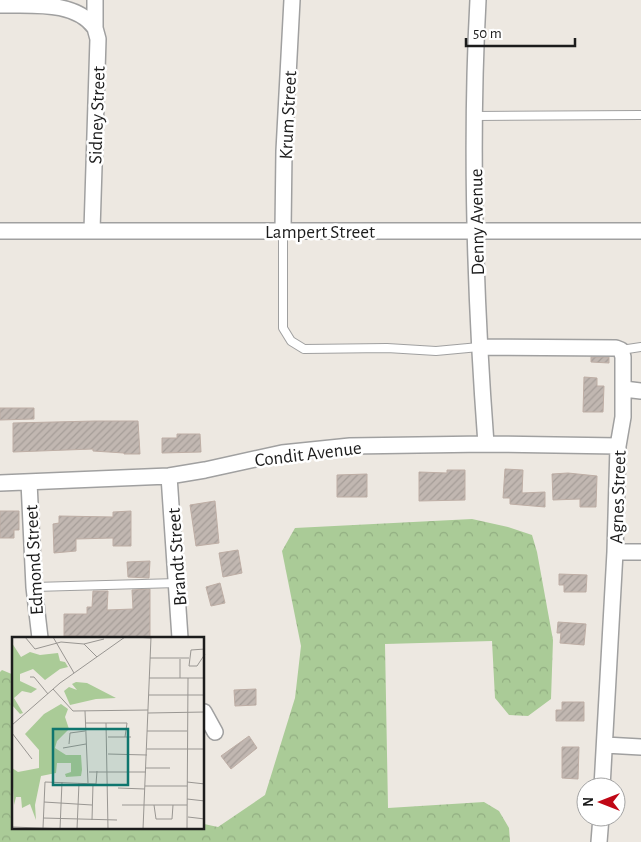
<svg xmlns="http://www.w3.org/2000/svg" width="641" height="842" viewBox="0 0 641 842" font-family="'Alegreya Sans',sans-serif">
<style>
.forest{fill:url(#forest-crowns)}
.building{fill:url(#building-hatch);stroke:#beaea5}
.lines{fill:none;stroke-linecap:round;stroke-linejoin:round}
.lane-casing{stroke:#a0a0a0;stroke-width:10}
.street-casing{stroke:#a0a0a0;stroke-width:18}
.lane{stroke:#fff;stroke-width:8}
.street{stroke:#fff;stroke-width:15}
.labels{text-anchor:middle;stroke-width:5;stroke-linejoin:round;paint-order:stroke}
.street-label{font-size:19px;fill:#1c1c1c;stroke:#fff}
.inset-road{fill:none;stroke:#999692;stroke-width:1}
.view{fill:#0f766e;fill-opacity:0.15;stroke:#0f766e;stroke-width:2.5}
.inset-edge{fill:none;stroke:#1c1c1c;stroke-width:2.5}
</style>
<defs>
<pattern id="forest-crowns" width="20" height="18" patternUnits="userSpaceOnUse" patternTransform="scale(1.25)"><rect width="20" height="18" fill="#aacb97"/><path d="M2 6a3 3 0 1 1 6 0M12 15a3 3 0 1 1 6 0" fill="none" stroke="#92ae82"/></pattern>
<pattern id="building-hatch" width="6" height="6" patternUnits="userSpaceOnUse" patternTransform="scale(1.25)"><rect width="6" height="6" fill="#c1b7b1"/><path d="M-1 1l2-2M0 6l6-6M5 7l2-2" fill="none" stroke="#a59d98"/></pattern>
</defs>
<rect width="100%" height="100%" fill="#ede8e1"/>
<path class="forest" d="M472 519 508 527 532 535 537 552 553 640 551 699 528 716 509 715 495 698 492 641 385 644 388 808 484 802 499 811 509 828 510 842H0V672L2 670 14 675V828H204V824L218 827 265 795 295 698 301 646 282 551 295 528Z"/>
<path class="building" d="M591 357H609V363L591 362Z
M584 377 597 378V386H604L603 412H583Z
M0 408H34V419L0 420Z
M95 421H138L140 454H124V453L93 451V449L13 452V423Z
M177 434H200L201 452 162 453V438H177Z
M505 469 523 470 522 493 545 492V507L510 504V498H503Z
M447 470H465V500L419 501V472L447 473Z
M568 473 597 476 596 507H580V499L553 500 552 474Z
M367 474V497H337V475Z
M215 501 219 543 196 546 190 505Z
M0 511H19V530H14V538H0Z
M131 511V546H113V538L76 539V551L54 553 53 524 59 523V516L113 517V512Z
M238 550 242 573 223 577 219 553Z
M150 561 149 578 128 577 127 562Z
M559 574 587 575 586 592H564V585H559Z
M220 583 225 603 211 606 206 587Z
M150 589V638L64 636V614H87V607H92L93 591H108L107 610 133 609 132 590Z
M558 622 586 624 584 645 560 643 561 633H557Z
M256 689V705L235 706 234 690Z
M562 702H584V721H556V710H562Z
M249 736 257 748 231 769 221 756Z
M562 747H579L578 779 562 778Z"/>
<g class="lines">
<g class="lane-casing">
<path id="lane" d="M474 116 641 115
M283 230V328L291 341 304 349 387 348 436 351 479 347
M621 350 641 347
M34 587 178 583"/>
</g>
<g class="street-casing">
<path id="street" d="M478 0C470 147 475 297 486 444
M0 5C31 6 75 0 95 28
M92 230 98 39 95 28V0
M283 230 284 151 292 0
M0 231H641
M479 347 616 348 621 350 623 357V417L618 446 615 552 602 787
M624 389 641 391
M169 476 180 638
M29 482 34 587 40 638
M0 483 169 476 205 470 282 453 350 446 486 444 618 446
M615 552H641
M204 712 215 732
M605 745 641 747
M599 842 601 817"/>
</g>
<use href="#lane" class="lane"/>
<use href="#street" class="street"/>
</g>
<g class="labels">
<g class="street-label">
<text transform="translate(96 115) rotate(-88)" y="7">Sidney Street</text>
<text transform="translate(287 115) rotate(-87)" y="7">Krum Street</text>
<text transform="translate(476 222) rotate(-91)" y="7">Denny Avenue</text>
<text x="320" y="238">Lampert Street</text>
<text transform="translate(308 453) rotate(-7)" y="7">Condit Avenue</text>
<text transform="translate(617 497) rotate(-88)" y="7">Agnes Street</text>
<text transform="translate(176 557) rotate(-94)" y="7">Brandt Street</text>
<text transform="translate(33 560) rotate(-93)" y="7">Edmond Street</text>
</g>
</g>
<g transform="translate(12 637)">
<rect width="192" height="192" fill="#ede8e1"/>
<path d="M0 6 9 20 18 15 28 18 46 16 48 24 53 25 56 30 48 32 33 43 21 32 8 37V44L25 52 19 56 10 54 2 61 11 76 8 77 0 68ZM64 45 75 46 104 61 84 62 58 68 52 54 57 50 65 53 60 47ZM49 67 56 72 53 80 57 92 45 104 43 111 54 118H69L70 133 69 139 54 140 53 137 59 135V126H45L44 136 29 139 23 168 24 183 18 167 10 171 9 160H4L2 168 0 131 6 135 27 131V113L13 97 32 77Z" fill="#aacb97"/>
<path class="inset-road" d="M13 0 23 12 49 5 72 7 92 2M41 0 62 36M123 0 139 1M72 7 85 20M193 12 179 13 177 29H185L193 17M138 21H177M18 40H22L36 57M137 41H193M168 41V22M41 52 61 74 136 73M137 58H193M73 74 76 146M136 76 193 75M192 84V147M73 86H115L113 100M94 86 96 192M0 88 48 46 113 0M135 94H175M0 96 20 122M96 100H119M57 107 58 96 73 94M51 111 74 107M135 112H193M96 117 135 118M134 131H158M77 135H134M175 145 193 147M133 149H175M106 151 133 152M175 162 193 164M32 165 80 168M110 168H175M142 168 144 182H160L161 168M176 180 193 182M31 181 105 183M80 183 81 147M0 190 55 192M31 191 33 145 84 147 85 134M48 192 50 145M65 192 67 146M131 192 139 0M175 192 176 41"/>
<path class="view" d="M41 92H116V148H41Z"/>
<rect width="192" height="192" class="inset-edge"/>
</g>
<g transform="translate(601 802) rotate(270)"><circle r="24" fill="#ffffff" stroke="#a4a4a4"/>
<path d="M0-4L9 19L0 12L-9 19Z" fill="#c00715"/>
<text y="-8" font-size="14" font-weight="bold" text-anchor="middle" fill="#1c1c1c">N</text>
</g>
<path d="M466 38v8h109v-8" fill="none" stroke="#1c1c1c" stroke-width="2.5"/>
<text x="473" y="38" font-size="15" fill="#1c1c1c" stroke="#ffffff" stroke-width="4" paint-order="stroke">50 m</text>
</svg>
